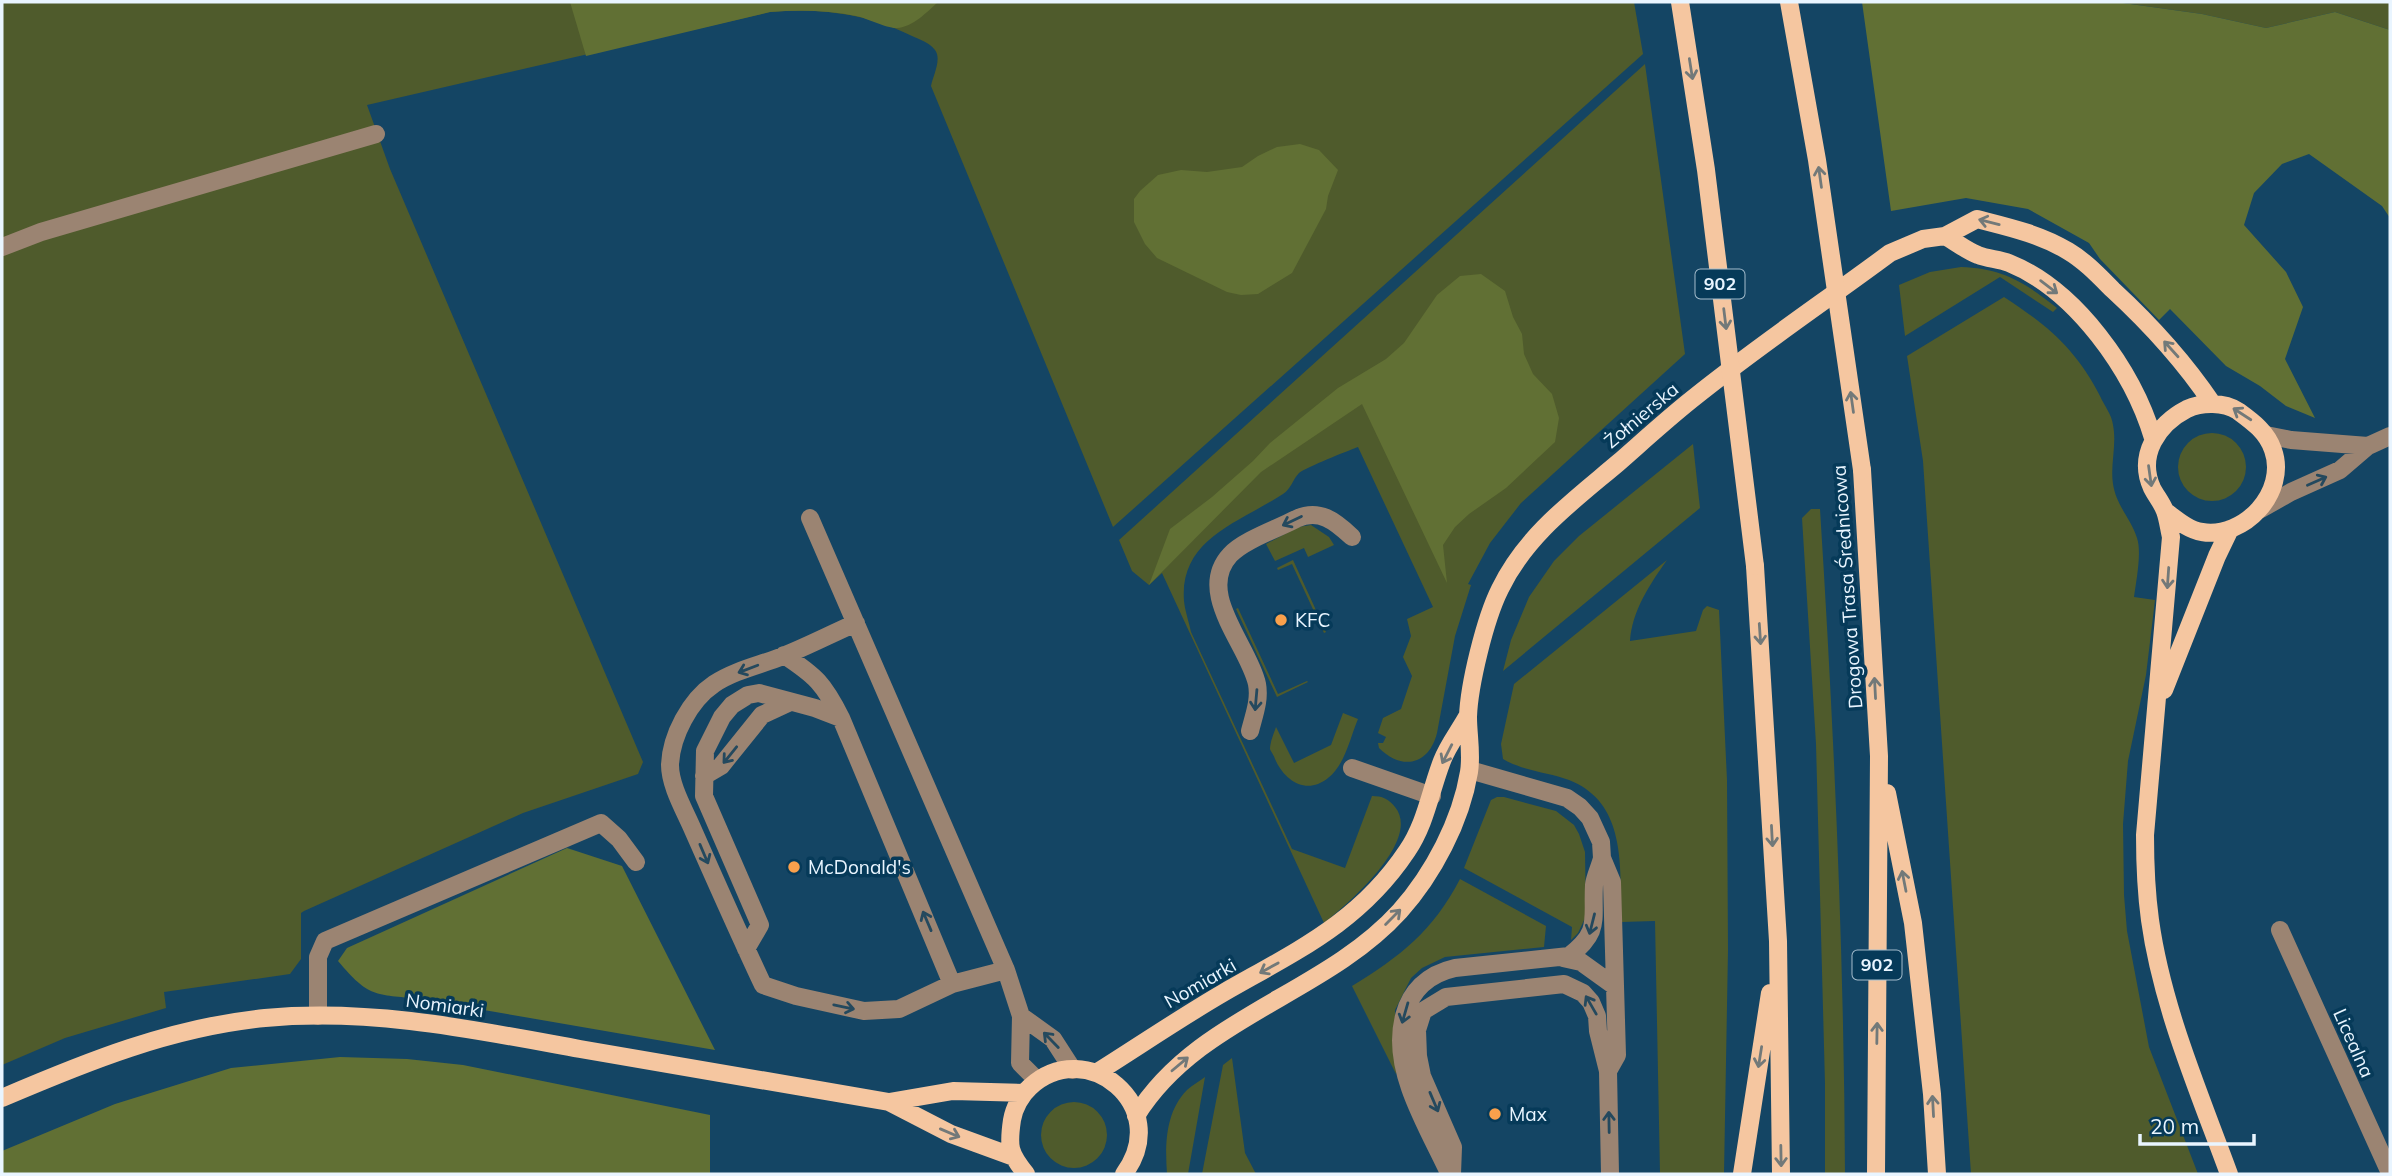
<svg xmlns="http://www.w3.org/2000/svg" width="2392" height="1176" viewBox="0 0 2392 1176" font-family="Mulish,sans-serif">
<style>
.green{fill:#4f5b2c}
.forest{fill:#617034}
.lines{fill:none;stroke-linecap:round;stroke-linejoin:round}
.minor{stroke:#9b8472;stroke-width:18}
.major{stroke:#f5c6a0;stroke-width:18}
.major-bridge{stroke:#f5c6a0;stroke-width:18}
.oneway{stroke:#727979}
.oneway2{stroke:#24495e}
.poi-dot{fill:#f9a04c;stroke:#063a59;stroke-width:2.5}
.labels{text-anchor:middle;stroke-width:7;stroke-linejoin:round;paint-order:stroke}
.shield{fill:#063a59;stroke:#a5bdcd;stroke-width:2}
.shield-label{font-size:18px;font-weight:bold;fill:#e9f5ff}
.street-label{font-size:19px;fill:#e9f5ff;stroke:#063a59}
.poi-label{font-size:19px;fill:#e9f5ff;stroke:#063a59;text-anchor:start}
</style>
<rect width="100%" height="100%" fill="#144564"/>
<path class="green" d="M2 2H1634L1643 54 1113 527 931 86C933 76 942 59 935 50 930 43 919 39 912 36 866 13 820 8 770 12L367 105 390 169 643 762 638 774 523 813 304 911 301 913V959L290 974 164 992 166 1008 65 1038 2 1065Z
M2116 2H2390V30L2335 12 2266 28 2202 14Z
M1645 64 1685 354 1521 503 1490 543 1468 584 1471 585 1455 636 1437 733C1429 765 1402 771 1379 748L1378 743H1383L1386 737 1378 733 1383 718 1401 709 1412 676 1403 657 1411 636 1407 619 1433 607 1358 447C1345 452 1309 466 1299 473 1293 479 1291 489 1283 494 1241 522 1179 538 1184 601 1185 611 1189 622 1191 632L1292 849 1345 868 1372 796C1382 796 1389 799 1395 807 1422 840 1348 904 1324 923L1162 573 1149 585 1132 571 1119 540Z
M1961 267C2002 268 2026 283 2057 308L2053 312 2000 277 1905 336 1899 285 1930 272Z
M2004 297C2047 325 2076 349 2100 396 2104 405 2112 415 2113 425 2117 445 2110 464 2113 484 2116 505 2131 519 2137 538 2142 552 2136 582 2134 597L2155 600 2146 675 2128 761 2123 824 2124 895 2127 931 2149 1047 2198 1174H1971L1923 461 1907 356Z
M2178 467a34 34 0 1 1 68 0a34 34 0 1 1-68 0Z
M1693 444 1700 508 1503 671 1511 640 1529 597 1554 561 1579 536Z
M1811 509H1820C1834 731 1844 952 1845 1174H1825V1084L1816 744 1802 518Z
M1311 525 1329 537 1334 545 1308 557 1304 548 1275 561 1266 544 1298 527Z
M1293 560 1326 632 1324 633 1292 564 1278 570 1277 568Z
M1667 560C1650 584 1632 611 1630 641L1696 631 1703 610 1707 606 1719 610 1727 780 1728 950 1724 1174H1660L1655 921 1621 922C1620 870 1628 803 1569 780 1548 772 1523 771 1503 759L1501 744 1514 684Z
M1238 608 1278 694 1307 681 1308 682 1277 697 1236 609Z
M1343 713 1358 719C1350 738 1345 765 1328 778 1306 796 1284 780 1275 759 1274 755 1271 752 1270 749 1270 742 1274 733 1276 727L1294 763 1331 745Z
M1497 797H1504L1556 811 1574 825 1579 834 1585 852 1586 916 1578 933 1571 940 1572 927 1464 868 1491 800Z
M1460 879 1546 926 1544 947 1445 957 1422 968 1411 978 1395 1010 1396 1074 1352 986C1401 956 1433 931 1460 879Z
M1232 1058 1245 1153 1256 1174H1202L1223 1065Z
M1205 1077 1188 1174H1167C1165 1146 1165 1112 1187 1090 1192 1085 1200 1081 1205 1077Z
M1041 1135a33 33 0 1 1 66 0a33 33 0 1 1-66 0Z"/>
<path class="forest" d="M570 2H938C927 12 913 27 897 28 888 29 867 18 856 16 827 10 799 10 770 12L586 56Z
M1862 2H2116L2202 14 2266 28 2335 12 2390 30V218L2382 206 2309 154 2282 164 2254 193 2244 225 2286 272 2303 307 2285 359 2315 418 2286 406 2260 386 2226 366 2170 309 2159 320 2100 259 2089 243 2028 209 1966 198 1891 211Z
M1300 144 1319 150 1338 170 1328 196 1326 209 1292 273 1258 294 1241 295 1227 292 1157 258 1145 244 1134 222V199L1140 191 1158 175 1181 170 1207 172 1242 167 1258 156 1277 147Z
M1481 274 1505 291 1513 317 1522 334 1524 354 1533 374 1552 394 1559 418 1555 442 1506 488 1469 514 1455 527 1443 545 1447 583 1362 404 1261 472 1149 585 1170 529 1212 497 1253 461 1270 443 1338 388 1386 359 1404 343 1437 295 1460 276Z
M567 848 622 866 715 1050 420 999C375 994 369 998 338 961L347 948Z
M340 1057 407 1059 463 1065 710 1115V1174H2V1151L115 1104 231 1068Z"/>
<g class="lines">
<path class="minor" d="M2 247 41 232 376 134
M2266 435 2291 440 2368 446
M2261 509 2291 492 2340 470 2368 446 2390 436
M810 518 1006 970 1021 1016 1020 1063 1037 1080
M856 623C831 634 808 646 783 656 761 665 735 670 714 684 690 700 671 736 670 765 670 786 685 811 693 830 716 882 739 934 763 985L796 996 864 1011 899 1009 952 984 1006 970
M784 655C816 676 824 684 841 718L952 984
M1250 731C1254 715 1260 700 1257 684 1249 646 1195 593 1230 555 1244 540 1277 529 1296 519 1319 508 1335 521 1352 537
M1352 768 1432 796
M1470 770 1567 798 1580 807 1590 818 1601 842 1602 858 1612 882 1617 1055 1608 1071
M704 776 721 766 762 715 790 702
M2280 930 2390 1173
M746 949 760 925 704 796 705 751 722 717 732 705 748 695 759 693 815 708 841 718
M1563 958 1581 962 1613 985
M318 1016V957L325 941 601 823 619 839 636 862
M1021 1016 1053 1039 1073 1070
M1449 1173C1436 1145 1420 1117 1410 1088 1393 1040 1397 981 1455 968L1569 956C1601 931 1592 921 1594 885 1595 876 1600 867 1602 858
M1452 1174 1453 1147 1422 1076 1418 1056 1417 1030 1423 1011 1446 997 1564 984 1583 993 1591 1002 1597 1016 1598 1031 1608 1071 1610 1174"/>
<path class="major" d="M1945 236C1956 242 1967 251 1978 255 1988 259 1999 259 2009 263 2076 290 2133 371 2153 438
M1862 470 1879 756 1876 1174
M2165 511C2176 519 2188 530 2202 532 2244 539 2288 492 2273 450 2267 432 2253 422 2238 411 2224 402 2202 402 2187 409 2158 424 2137 455 2152 488 2156 496 2162 503 2165 511 2168 519 2169 529 2171 537L2145 835C2145 863 2146 891 2150 920 2162 1007 2199 1092 2229 1174
M1755 566 1778 941 1781 1174
M2164 690 2217 556 2230 529
M1887 793 1913 923 1932 1094 1937 1174
M1096 1073C1139 1046 1180 1018 1223 993 1296 951 1359 923 1407 851 1426 823 1430 792 1442 761 1448 745 1460 730 1468 715
M2 1098C86 1062 172 1027 265 1018 372 1008 476 1030 580 1049 683 1067 786 1085 889 1102L951 1134 1014 1157
M889 1102 953 1091 1024 1093
M1136 1116C1197 1017 1324 995 1400 911 1433 874 1461 821 1469 772 1472 754 1468 735 1468 717 1469 685 1485 619 1500 589 1526 535 1573 501 1618 463 1642 442 1666 420 1691 400 1755 348 1824 302 1890 253L1923 239 1945 236 1977 219C2008 227 2040 234 2068 251 2085 261 2099 276 2113 290 2151 325 2183 360 2212 403
M1026 1174C1009 1153 1008 1147 1012 1120 1014 1108 1021 1095 1030 1087 1086 1035 1174 1106 1124 1174
M1742 1174 1770 993"/>
<path class="major-bridge" d="M1680 2 1706 170 1755 566
M1789 2 1817 160 1862 470"/>
</g>
<defs><path id="oneway-shaft" d="M-6 0H5M1.5-3L5.5 0L1.5 3" fill="none" stroke-width="1.6" stroke-linecap="round" stroke-linejoin="round" transform="scale(1.75)"/></defs>
<g class="oneway">
<use href="#oneway-shaft" transform="translate(1691 69) rotate(81)"/>
<use href="#oneway-shaft" transform="translate(1820 177) rotate(-98)"/>
<use href="#oneway-shaft" transform="translate(1989 222) rotate(-166)"/>
<use href="#oneway-shaft" transform="translate(2049 287) rotate(37)"/>
<use href="#oneway-shaft" transform="translate(1725 319) rotate(83)"/>
<use href="#oneway-shaft" transform="translate(2171 349) rotate(-132)"/>
<use href="#oneway-shaft" transform="translate(1852 402) rotate(-98)"/>
<use href="#oneway-shaft" transform="translate(2242 414) rotate(-147)"/>
<use href="#oneway-shaft" transform="translate(2150 476) rotate(82)"/>
<use href="#oneway-shaft" transform="translate(2168 578) rotate(94)"/>
<use href="#oneway-shaft" transform="translate(1760 634) rotate(86)"/>
<use href="#oneway-shaft" transform="translate(1875 688) rotate(-93)"/>
<use href="#oneway-shaft" transform="translate(1447 754) rotate(117)"/>
<use href="#oneway-shaft" transform="translate(1772 836) rotate(87)"/>
<use href="#oneway-shaft" transform="translate(1904 881) rotate(-101)"/>
<use href="#oneway-shaft" transform="translate(1393 917) rotate(-45)"/>
<use href="#oneway-shaft" transform="translate(1269 968) rotate(151)"/>
<use href="#oneway-shaft" transform="translate(1877 1033) rotate(-89)"/>
<use href="#oneway-shaft" transform="translate(1760 1057) rotate(99)"/>
<use href="#oneway-shaft" transform="translate(1180 1064) rotate(-40)"/>
<use href="#oneway-shaft" transform="translate(1933 1106) rotate(-93)"/>
<use href="#oneway-shaft" transform="translate(950 1133) rotate(23)"/>
<use href="#oneway-shaft" transform="translate(1781 1156) rotate(89)"/>
</g>
<g class="oneway2">
<use href="#oneway-shaft" transform="translate(2317 481) rotate(-24)"/>
<use href="#oneway-shaft" transform="translate(1292 521) rotate(154)"/>
<use href="#oneway-shaft" transform="translate(748 669) rotate(159)"/>
<use href="#oneway-shaft" transform="translate(1256 700) rotate(95)"/>
<use href="#oneway-shaft" transform="translate(730 755) rotate(129)"/>
<use href="#oneway-shaft" transform="translate(704 854) rotate(67)"/>
<use href="#oneway-shaft" transform="translate(927 921) rotate(-113)"/>
<use href="#oneway-shaft" transform="translate(1592 924) rotate(104)"/>
<use href="#oneway-shaft" transform="translate(1591 1005) rotate(-120)"/>
<use href="#oneway-shaft" transform="translate(844 1007) rotate(12)"/>
<use href="#oneway-shaft" transform="translate(1405 1013) rotate(106)"/>
<use href="#oneway-shaft" transform="translate(1051 1040) rotate(-134)"/>
<use href="#oneway-shaft" transform="translate(1434 1102) rotate(67)"/>
<use href="#oneway-shaft" transform="translate(1609 1122) rotate(-91)"/>
</g>
<g class="poi-dot">
<circle cx="1281" cy="620" r="7"/>
<circle cx="794" cy="867" r="7"/>
<circle cx="1495" cy="1114" r="7"/>
</g>
<g class="labels">
<g class="shield">
<rect x="1695.5" y="269.5" width="49" height="29" rx="5"/>
<rect x="1852.5" y="950.5" width="49" height="29" rx="5"/>
</g>
<g class="shield-label">
<text x="1720" y="290">902</text>
<text x="1877" y="971">902</text>
</g>
<g class="street-label">
<text transform="translate(1641 415) rotate(-40)" y="7">Żołnierska</text>
<text transform="translate(1847 587) rotate(-94)" y="7">Drogowa Trasa Średnicowa</text>
<text transform="translate(1200 983) rotate(-30)" y="7">Nomiarki</text>
<text transform="translate(445 1005) rotate(8)" y="7">Nomiarki</text>
<text transform="translate(2354 1043) rotate(66)" y="7">Licealna</text>
</g>
<g class="poi-label">
<text x="1295" y="627">KFC</text>
<text x="808" y="874">McDonald's</text>
<text x="1509" y="1121">Max</text>
</g>
</g>
<rect width="2392" height="1176" fill="none" stroke="#e9f5ff" stroke-width="7"/>
<path d="M2140 1134v10h114v-10" fill="none" stroke="#e9f5ff" stroke-width="3.5"/>
<text x="2150" y="1134" font-size="21" fill="#e9f5ff" stroke="#063a59" stroke-width="5" paint-order="stroke">20 m</text>
</svg>
